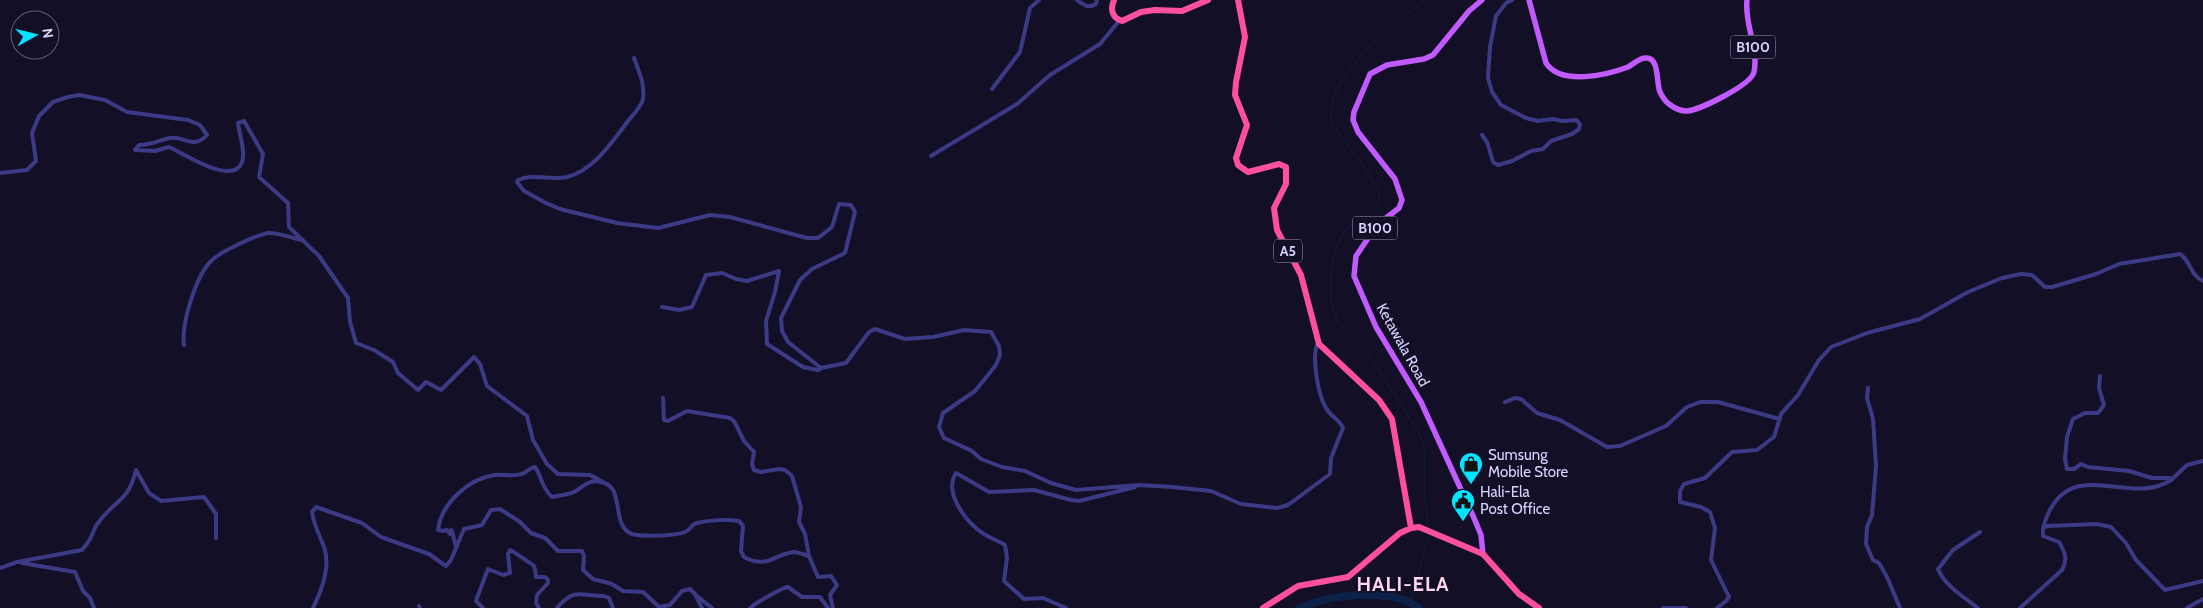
<svg xmlns="http://www.w3.org/2000/svg" width="2203" height="608" viewBox="0 0 2203 608" font-family="Cabin,sans-serif">
<style>
.lines{fill:none;stroke-linecap:round;stroke-linejoin:round}
.stream{stroke:#0c2248;stroke-width:1}
.river{stroke:#0c2248;stroke-width:8}
.street{stroke:#3d3a85;stroke-width:4}
.primary{stroke:#c25bff;stroke-width:5.5}
.highway{stroke:#ff4fa3;stroke-width:6}
.labels{text-anchor:middle;stroke-width:4;stroke-linejoin:round;paint-order:stroke}
.shield{fill:#130f26;stroke:#9e99be;stroke-width:1}
.shield-label{font-size:14px;font-weight:bold;fill:#d9d4ff}
.street-label{font-size:15px;fill:#d9d4ff;stroke:#130f26}
.poi-label{font-size:15px;fill:#d9d4ff;stroke:#130f26;text-anchor:start}
.district-label{font-size:20px;font-weight:bold;letter-spacing:1px;fill:#ffd6f0;stroke:#130f26}
</style>
<rect width="100%" height="100%" fill="#130f26"/>
<g class="lines">
<path class="stream" d="M1424 0C1395 25 1318 81 1333 125 1335 130 1341 136 1344 140 1355 155 1378 181 1380 199L1378 203 1346 230 1337 244 1331 270V301L1338 323 1370 357 1418 431 1425 450 1424 491 1429 529
M1410 602 1429 535"/>
<path class="river" d="M1300 608C1331 594 1390 587 1419 608"/>
<path class="street" d="M1077 0C1084 5 1088 9 1096 4L1097 0
M634 58C639 72 645 84 643 99 641 107 633 115 628 121 612 142 594 170 567 177 550 181 534 173 518 180L517 182 524 191 546 203 560 209 617 223 658 228 710 215 730 217 807 238H818L832 227 839 204 851 205 855 212 845 253 812 269 800 280 781 318 782 331 788 342 821 368 846 363 869 332 875 329 905 339 933 337 964 330 991 332 999 346 1000 355 996 365 975 391 943 413 939 427 944 438 972 451 981 459 1002 467 1025 471 1051 483 1076 490 1139 485 1172 487 1211 491 1241 504 1277 508 1288 505 1330 474 1331 458 1343 428C1340 420 1333 418 1328 411 1318 398 1311 357 1318 342
M992 89 1020 52 1030 8 1039 0
M1482 135 1487 142 1493 162 1498 165 1512 161 1531 151 1543 149 1551 141 1572 134 1579 129 1580 124 1576 120 1562 121 1553 119 1538 121 1526 118 1501 105 1492 92 1488 78 1490 47 1496 16 1506 3 1512 0
M931 156 1017 104 1050 75 1100 44 1119 21
M0 173 27 170 36 161 32 133 39 116 53 102 68 97 79 95 105 100 127 112 188 120 200 125 207 135C193 150 185 136 170 138 159 140 152 145 139 145L135 150 155 151 169 147C183 153 233 187 242 162 246 151 239 134 238 123L244 121 263 154 259 177 288 203 289 227 319 256 348 298 350 322 356 343 374 350 393 362 398 373 418 390 426 382 441 390 474 357 480 364 487 386 527 416 533 440 547 464 558 474 590 475 603 482
M662 307 679 310 692 307 706 275 722 273 736 279 747 281 779 271 775 292 766 321 767 344 803 367 818 370 821 368
M184 345C181 324 196 275 212 260 222 251 254 236 268 233 277 232 292 238 301 240
M1868 388 1867 398 1873 419 1876 466 1872 515 1867 527 1866 544 1873 560 1879 563 1887 577 1900 608
M663 398 664 420 668 421 687 411 730 418 734 421 744 441 754 452 752 464 754 470 761 472 779 469 785 470 792 476 801 507 799 522 805 534 809 556
M1505 402 1515 398 1521 399 1537 413 1560 420 1607 447 1620 446 1666 426 1687 407 1700 402H1718L1780 419
M2171 480 2187 465 2203 461
M2043 528C2065 449 2128 509 2171 480L2170 478H2152L2129 471 2088 467 2081 464 2074 469H2067L2065 459 2067 437 2073 419 2085 413H2098L2104 405 2099 388 2100 376
M456 547 452 531 451 530 450 534 447 530 443 531 438 530C441 504 468 479 494 475 502 474 513 477 521 474 526 473 529 468 535 467 542 477 542 489 552 497 559 495 568 495 574 492 584 486 589 479 601 482 626 486 610 526 632 534 643 537 675 536 685 532 690 530 692 524 697 523 709 520 728 519 739 521L743 526 741 551 744 557C767 570 776 553 794 552 798 552 805 555 809 556L818 577 831 576 837 585 830 595 833 608
M22 563 75 572 83 591 90 598 94 608
M0 568 17 562 82 550C85 546 89 542 91 537 94 532 94 527 98 523 115 499 128 503 136 470L149 493 161 501 204 497 216 514V538
M697 596 712 608
M419 606 420 608
M313 608C321 592 330 569 325 550 321 537 314 527 312 512L316 507 362 523 381 537 429 554 446 566 451 560 464 529 482 525 491 510 500 509 520 522 531 533 545 538 558 551H582L584 556 583 570 593 579 612 584 623 591 643 592 659 607 670 605 682 591 690 589 695 594 702 608
M483 608 476 601C477 598 487 571 488 569L503 575 510 573 508 554 510 550C512 550 531 564 533 565 536 568 535 573 536 577H545L548 580V583L537 595 536 603 539 608
M557 608C575 587 579 596 604 596L609 598 613 608
M750 608C756 603 781 588 788 587L802 597H820L828 608
M1066 608 1043 598 1024 599 1004 581 1007 558 1005 545C996 540 985 536 977 529 963 517 944 491 956 473L989 492 1034 490 1071 500 1079 501 1135 487
M1663 608H1686
M1717 608 1726 601 1729 597 1711 560 1715 528 1710 512 1701 507 1680 502V491L1684 484 1705 478 1732 452 1757 450 1774 437 1781 414 1798 395 1819 360 1831 347 1867 333 1920 319 1968 292 2002 278 2021 274 2032 275 2045 287H2052L2096 274 2119 264 2180 254C2191 261 2190 275 2203 281
M1978 608C1965 598 1944 585 1938 569L1953 550 1980 532
M2020 608 2062 570C2068 560 2065 552 2059 542L2043 536V528L2047 526 2097 524 2111 527 2126 543 2136 560 2165 590 2203 581
M2187 608 2203 599"/>
<path class="primary" d="M1482 0 1469 11 1433 55 1424 59 1387 65 1370 74 1354 112 1353 120 1358 132 1395 179 1402 200 1399 208 1377 225 1356 256 1354 276 1376 327 1421 402 1474 518 1481 535 1483 554
M1529 0 1546 63C1561 86 1607 75 1628 67 1634 64 1639 58 1645 58 1660 56 1656 84 1660 92 1662 96 1666 102 1669 104 1674 108 1681 111 1687 111 1700 110 1751 85 1754 72 1759 48 1744 24 1747 0"/>
<path class="highway" d="M1114 0C1110 9 1112 18 1122 21L1141 12 1155 10 1182 11 1208 0
M1238 0 1245 37 1236 82 1235 95 1247 125 1236 158 1238 165 1248 172 1279 164 1286 167V184L1274 208 1277 230 1301 275 1319 344 1379 400 1392 419 1411 528
M1263 608 1298 586 1348 577 1400 533 1411 528 1419 527 1483 554 1519 594 1539 608"/>
</g>
<defs>
<g id="shop-pin" transform="scale(1.25)"><path d="M0 17L-7.5 6A9.5 9.5 0 1 1 7.5 6Z" fill="#00e5ff" stroke="#130f26"/><path d="M-5-2.5h2.3a2.7 3.5 0 0 1 5.4 0H5L5.5 6h-11ZM-1.5-2.5h3a1.5 2.3 0 0 0-3 0Z" fill="#111"/></g>
<g id="civic-pin" transform="scale(1.25)"><path d="M0 17L-7.5 6A9.5 9.5 0 1 1 7.5 6Z" fill="#00e5ff" stroke="#130f26"/><path d="M-.6-6.5H3V-4.5H.6V-3L4-1V1h2V6H-6V1h2V-1L-.6-3ZM-1.2 2.5V6h2.4V2.5Z" fill="#111"/></g>
</defs>
<g fill-rule="evenodd">
<use href="#shop-pin" x="1471" y="464"/>
<use href="#civic-pin" x="1463" y="501"/>
</g>
<g class="labels">
<g class="shield">
<rect x="1730.5" y="35.5" width="45" height="23" rx="4"/>
<rect x="1352.5" y="216.5" width="45" height="23" rx="4"/>
<rect x="1274" y="239.5" width="28" height="23" rx="4"/>
</g>
<g class="shield-label">
<text x="1753" y="52">B100</text>
<text x="1375" y="233">B100</text>
<text x="1288" y="256">A5</text>
</g>
<g class="street-label">
<text transform="translate(1403 345) rotate(61)" y="5">Ketawala Road</text>
</g>
<g class="poi-label">
<text x="1488" y="460">Sumsung<tspan x="1488" dy="17">Mobile Store</tspan></text>
<text x="1480" y="497">Hali-Ela<tspan x="1480" dy="17">Post Office</tspan></text>
</g>
<g class="district-label">
<text x="1403" y="591">HALI-ELA</text>
</g>
</g>
<g transform="translate(35 35) rotate(82)"><circle r="24" fill="#130f26" stroke="#625e7d"/>
<path d="M0-4L9 19L0 12L-9 19Z" fill="#00e5ff"/>
<text y="-8" font-size="14" font-weight="bold" text-anchor="middle" fill="#d9d4ff">N</text>
</g>
</svg>
